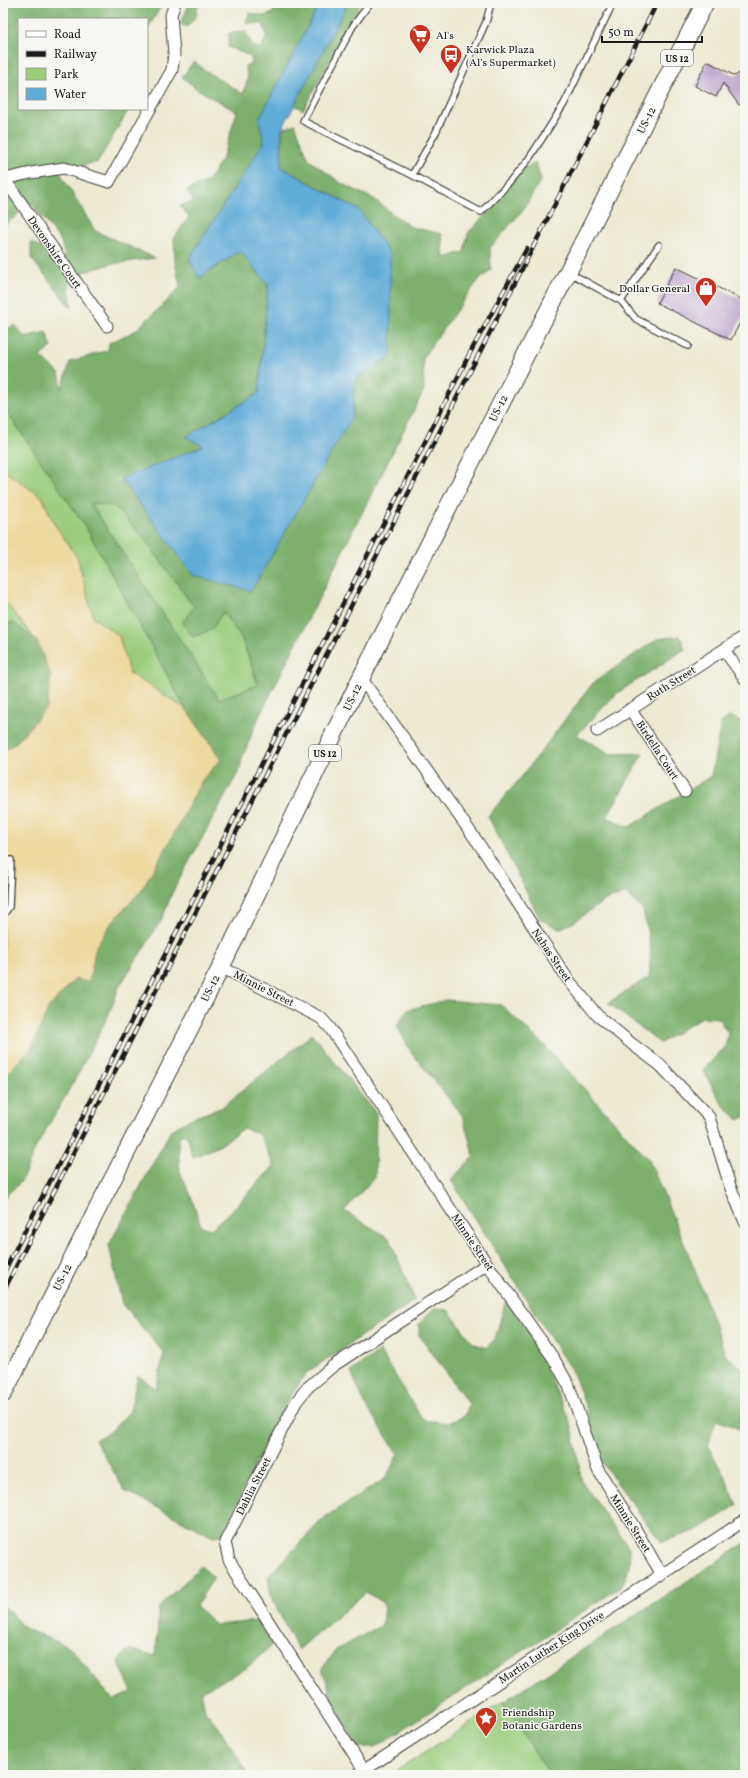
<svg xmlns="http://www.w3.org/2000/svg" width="748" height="1778" viewBox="0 0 748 1778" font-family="Vollkorn,serif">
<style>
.green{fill:#9bcd7d;stroke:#5c744c}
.forest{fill:#7cb06c;stroke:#4c6644;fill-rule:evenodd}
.sand{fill:#eeda9e;stroke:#857b5d}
.water{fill:#60acd8;stroke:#3e647a}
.building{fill:#b79fc9}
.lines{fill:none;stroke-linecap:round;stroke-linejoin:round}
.service-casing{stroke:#3b3b37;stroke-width:8}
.minor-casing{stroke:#3b3b37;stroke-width:13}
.primary-casing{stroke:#3b3b37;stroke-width:19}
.service{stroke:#fff;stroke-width:5.5}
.minor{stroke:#fff;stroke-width:11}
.primary{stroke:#fff;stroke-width:17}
.rail-casing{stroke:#1c1c1c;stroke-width:4.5}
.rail{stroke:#f6f6f2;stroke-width:3;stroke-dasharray:9;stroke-linecap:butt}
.labels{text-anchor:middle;stroke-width:3;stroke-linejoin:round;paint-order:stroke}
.shield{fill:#f6f6f2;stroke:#5d5d5c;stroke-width:1}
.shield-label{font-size:10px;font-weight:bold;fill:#1c1c1c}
.poi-label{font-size:11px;fill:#1c1c1c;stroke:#f6f6f2;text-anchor:start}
.street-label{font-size:11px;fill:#1c1c1c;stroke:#f6f6f2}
</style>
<rect width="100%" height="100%" fill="#f6f6f2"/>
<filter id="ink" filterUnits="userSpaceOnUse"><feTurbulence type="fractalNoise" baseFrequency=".025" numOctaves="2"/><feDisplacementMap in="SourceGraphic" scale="8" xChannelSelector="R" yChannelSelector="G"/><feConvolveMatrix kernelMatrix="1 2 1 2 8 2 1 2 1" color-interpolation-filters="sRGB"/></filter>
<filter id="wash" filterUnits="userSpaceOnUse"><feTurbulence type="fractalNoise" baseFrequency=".012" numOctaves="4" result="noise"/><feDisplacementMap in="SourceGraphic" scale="16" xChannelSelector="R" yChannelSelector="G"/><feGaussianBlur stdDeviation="0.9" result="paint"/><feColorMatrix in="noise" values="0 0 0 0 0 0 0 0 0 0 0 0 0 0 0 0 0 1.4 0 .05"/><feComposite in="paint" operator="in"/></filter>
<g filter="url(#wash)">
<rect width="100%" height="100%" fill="#ede9d2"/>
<path class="green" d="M3 406 87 529 186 709 129 673 119 636 93 617 77 557 55 525 42 497 3 470Z
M90 503 114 506 144 538 211 630 223 612 241 637 258 685 219 699Z
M3 599 37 642 14 623 3 624Z
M503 1702 550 1775H390Z"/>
<path class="forest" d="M3 3H163L147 30V19H19V109H129L98 162 59 171 95 231 155 258 111 264 71 276 69 288 72 309 31 258V242L66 261 61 241 31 203 3 227Z
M190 3H202L196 9 197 15 187 27 180 24Z
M273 3H320L260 119 264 142 189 259 199 278 240 251 268 284 259 393 186 437 204 446 352 417 355 380 391 356 359 210 281 167 282 129 295 124 309 160 341 183 374 199 390 212 411 227 442 234 444 258 464 252 468 233 490 210 499 191 519 170 536 163 541 180 523 210 490 248 491 270 477 282 423 357 424 390 258 719 242 758 240 769 173 891 161 921 119 987 109 1014 78 1074 36 1147 21 1182 3 1198V1078L31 1048 49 1007 75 979 89 981 96 946 113 921 140 892 171 839 202 780 221 759 186 709 87 529 3 406V331L15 325 24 337 46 332 52 347 40 356 59 373 62 389 70 362 108 350 109 343 135 331 166 302 180 287 175 261 174 238 189 217 180 206 194 201 186 191 209 180 223 157 237 112 197 89 182 77 194 61 203 69 243 94 248 78 245 66 252 63 250 56 228 47 229 33 245 31 252 45 261 49 267 36 263 24 246 23 249 13 264 16 273 13 275 4ZM90 503 114 506 144 538 194 607 182 623 193 637 211 630 223 612 241 637 251 661 258 685 219 699Z
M348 3H361L303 110 294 105Z
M14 623 37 642 51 676 47 707 17 742 3 752V624Z
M680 636 685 649 616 694 577 735 611 754 643 753 607 817 629 827 711 776 721 723 730 716 745 723V1117L738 1120 722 1104 703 1070 725 1047 728 1033 718 1018 702 1017 660 1043 608 1003 649 977 651 950 643 910 626 894 607 899 574 922 559 929 540 919 488 816 523 775 593 683 657 639Z
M446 1000 501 1005 546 1047 649 1160 693 1265 726 1356 745 1370V1431L716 1420 708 1446 726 1479 737 1505 698 1530 661 1542 598 1457 588 1413 574 1375 451 1180 474 1156 462 1115 411 1052 397 1026 407 1010Z
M312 1034 376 1113 375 1177 344 1211 389 1238 415 1300 306 1373 273 1424 223 1534 213 1537 125 1491 95 1440 112 1430 130 1411 138 1375 156 1389 164 1353 122 1304 109 1245 171 1130 194 1117 221 1108ZM243 1128 260 1135 274 1166 235 1207 211 1229 201 1226 191 1196 180 1172 178 1140 182 1134 188 1137 192 1158 221 1145Z
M506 1300 532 1337 572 1426 582 1482 630 1549 629 1569 622 1586 376 1747H358L335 1706 322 1669 336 1650 382 1625 384 1604 366 1592 298 1650 271 1597 268 1576 325 1517 386 1478 398 1454 365 1404 351 1372 366 1360 380 1351 423 1420 448 1423 465 1416 469 1404 419 1335V1324L433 1309 448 1310 473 1343 486 1348 495 1339Z
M745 1543V1775H550L503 1702Z
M201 1566 214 1578 196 1605 216 1625 257 1621 273 1644 247 1668 201 1691 205 1711 218 1726 249 1775H149L139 1770 140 1775H3V1605L24 1628 70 1647 113 1700 132 1692 118 1661 129 1649 156 1656 159 1607Z"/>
<path class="sand" d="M3 470 42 497 55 525 77 557 93 617 119 636 129 673 186 709 221 759 202 780 171 839 140 892 113 921 96 946 89 982 75 979 49 1007 31 1048 3 1078V752L17 742 47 707 51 676 37 641 3 599Z"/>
<path class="water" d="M320 3H348L282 129 281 167 359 210 390 254 391 356 355 380 352 417 251 591 194 576 121 479 203 446 186 437 259 393 268 284 240 251 199 278 189 259 264 142 259 119Z"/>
<g id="blocks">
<path class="building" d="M707 61 735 76 745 69V100L739 105 723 83 716 97 695 86Z
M676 267 745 301V313L731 340 657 303Z"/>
</g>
</g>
<g filter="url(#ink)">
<use href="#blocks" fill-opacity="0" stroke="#3b3b37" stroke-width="1"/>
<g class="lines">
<g class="service-casing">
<path id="service" d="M370 3 353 26 303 121 412 175 481 212 510 182 528 160 545 134 564 104 613 3
M412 175 436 132 486 22 491 3
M570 273 621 301 636 319 688 346
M621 301 659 245
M3 915 9 907 11 860"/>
</g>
<g class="minor-casing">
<path id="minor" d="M3 177 107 326
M4 179 31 173 64 168 109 182 172 70 174 54 171 15 175 3
M724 650 745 679
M361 678 479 844 567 978 597 1015 632 1044 660 1065 709 1117 730 1186 745 1222
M630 709 685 791
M597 731 745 636
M221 967 321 1018 330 1028 487 1264 554 1359 569 1386 598 1470 630 1520 662 1575
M364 1770 229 1560 225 1542 296 1402 307 1388 333 1366 487 1264
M357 1775 745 1520"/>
</g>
<g class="primary-casing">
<path id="primary" d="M3 1394 221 967 361 678 705 3"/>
</g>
<use href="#service" class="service"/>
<use href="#minor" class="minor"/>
<use href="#primary" class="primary"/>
<g class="rail-casing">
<path id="rail" d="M3 1274 470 353 527 248
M3 1292 657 3"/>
</g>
<use href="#rail" class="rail"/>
</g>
</g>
<defs>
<g id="supermarket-pin" transform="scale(1.15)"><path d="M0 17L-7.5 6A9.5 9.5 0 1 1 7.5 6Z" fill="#c8321e" stroke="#f6f6f2"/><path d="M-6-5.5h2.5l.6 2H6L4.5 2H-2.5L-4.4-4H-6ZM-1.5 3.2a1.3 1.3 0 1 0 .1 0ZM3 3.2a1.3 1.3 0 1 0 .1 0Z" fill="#fff"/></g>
<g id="bus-pin" transform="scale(1.15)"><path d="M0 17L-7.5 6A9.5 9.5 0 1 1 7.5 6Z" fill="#c8321e" stroke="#f6f6f2"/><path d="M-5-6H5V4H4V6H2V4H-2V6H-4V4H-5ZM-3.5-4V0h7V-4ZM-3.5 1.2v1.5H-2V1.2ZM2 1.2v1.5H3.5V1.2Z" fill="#fff"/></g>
<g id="shop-pin" transform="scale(1.15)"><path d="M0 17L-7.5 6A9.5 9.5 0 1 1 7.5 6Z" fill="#c8321e" stroke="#f6f6f2"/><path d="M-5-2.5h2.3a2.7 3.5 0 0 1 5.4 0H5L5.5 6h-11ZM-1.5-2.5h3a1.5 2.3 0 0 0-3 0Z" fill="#fff"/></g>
<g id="sight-pin" transform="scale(1.15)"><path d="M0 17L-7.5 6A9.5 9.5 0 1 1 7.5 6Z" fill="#c8321e" stroke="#f6f6f2"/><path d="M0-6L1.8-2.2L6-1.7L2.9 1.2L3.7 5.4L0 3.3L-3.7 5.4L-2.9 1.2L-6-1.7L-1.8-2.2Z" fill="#fff"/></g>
</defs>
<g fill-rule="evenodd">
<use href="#supermarket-pin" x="420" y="35"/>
<use href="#bus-pin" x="451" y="55"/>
<use href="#shop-pin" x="706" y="288"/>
<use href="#sight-pin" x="486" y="1718"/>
</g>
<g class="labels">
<g class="shield">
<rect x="661" y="50" width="32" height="16" rx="3"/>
<rect x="309" y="745" width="32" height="16" rx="3"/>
</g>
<g class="shield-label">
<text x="677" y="62">US 12</text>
<text x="325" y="757">US 12</text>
</g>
<g class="poi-label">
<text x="436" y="39">Al's</text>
<text x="466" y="53">Karwick Plaza<tspan x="466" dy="13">(Al's Supermarket)</tspan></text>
<text x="690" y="292" text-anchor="end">Dollar General</text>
<text x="502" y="1716">Friendship<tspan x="502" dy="13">Botanic Gardens</tspan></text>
</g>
<g class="street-label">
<text transform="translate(646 120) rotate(-63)" y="4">US-12</text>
<text transform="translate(55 252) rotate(55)" y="4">Devonshire Court</text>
<text transform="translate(498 408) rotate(-63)" y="4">US-12</text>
<text transform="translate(671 683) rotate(-32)" y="4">Ruth Street</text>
<text transform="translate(352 697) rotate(-64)" y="4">US-12</text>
<text transform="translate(658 750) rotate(57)" y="4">Birdella Court</text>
<text transform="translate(552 955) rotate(56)" y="4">Nahas Street</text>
<text transform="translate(210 988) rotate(-63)" y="4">US-12</text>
<text transform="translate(264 988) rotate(27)" y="4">Minnie Street</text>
<text transform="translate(473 1242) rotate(56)" y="4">Minnie Street</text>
<text transform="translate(62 1277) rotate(-63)" y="4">US-12</text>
<text transform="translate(253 1486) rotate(-63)" y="4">Dahlia Street</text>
<text transform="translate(631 1523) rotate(58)" y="4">Minnie Street</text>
<text transform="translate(551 1647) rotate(-33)" y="4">Martin Luther King Drive</text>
</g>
</g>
<rect width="748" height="1778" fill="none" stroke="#f6f6f2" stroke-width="16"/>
<rect x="18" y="18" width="130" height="92" fill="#f6f6f2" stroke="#9f9f9c"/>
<rect x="26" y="31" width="20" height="6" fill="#ffffff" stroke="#9f9f9c"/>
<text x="54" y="38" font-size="12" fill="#1c1c1c">Road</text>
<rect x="26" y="51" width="20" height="6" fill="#1c1c1c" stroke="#9f9f9c"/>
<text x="54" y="58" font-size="12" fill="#1c1c1c">Railway</text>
<rect x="26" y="68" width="20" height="12" fill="#9bcd7d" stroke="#9f9f9c"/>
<text x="54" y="78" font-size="12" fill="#1c1c1c">Park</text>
<rect x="26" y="88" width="20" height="12" fill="#60acd8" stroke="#9f9f9c"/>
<text x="54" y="98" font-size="12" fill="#1c1c1c">Water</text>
<path d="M602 36v6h100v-6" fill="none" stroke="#1c1c1c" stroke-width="2"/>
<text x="608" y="36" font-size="12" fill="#1c1c1c" stroke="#f6f6f2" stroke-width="3" paint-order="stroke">50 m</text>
</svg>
